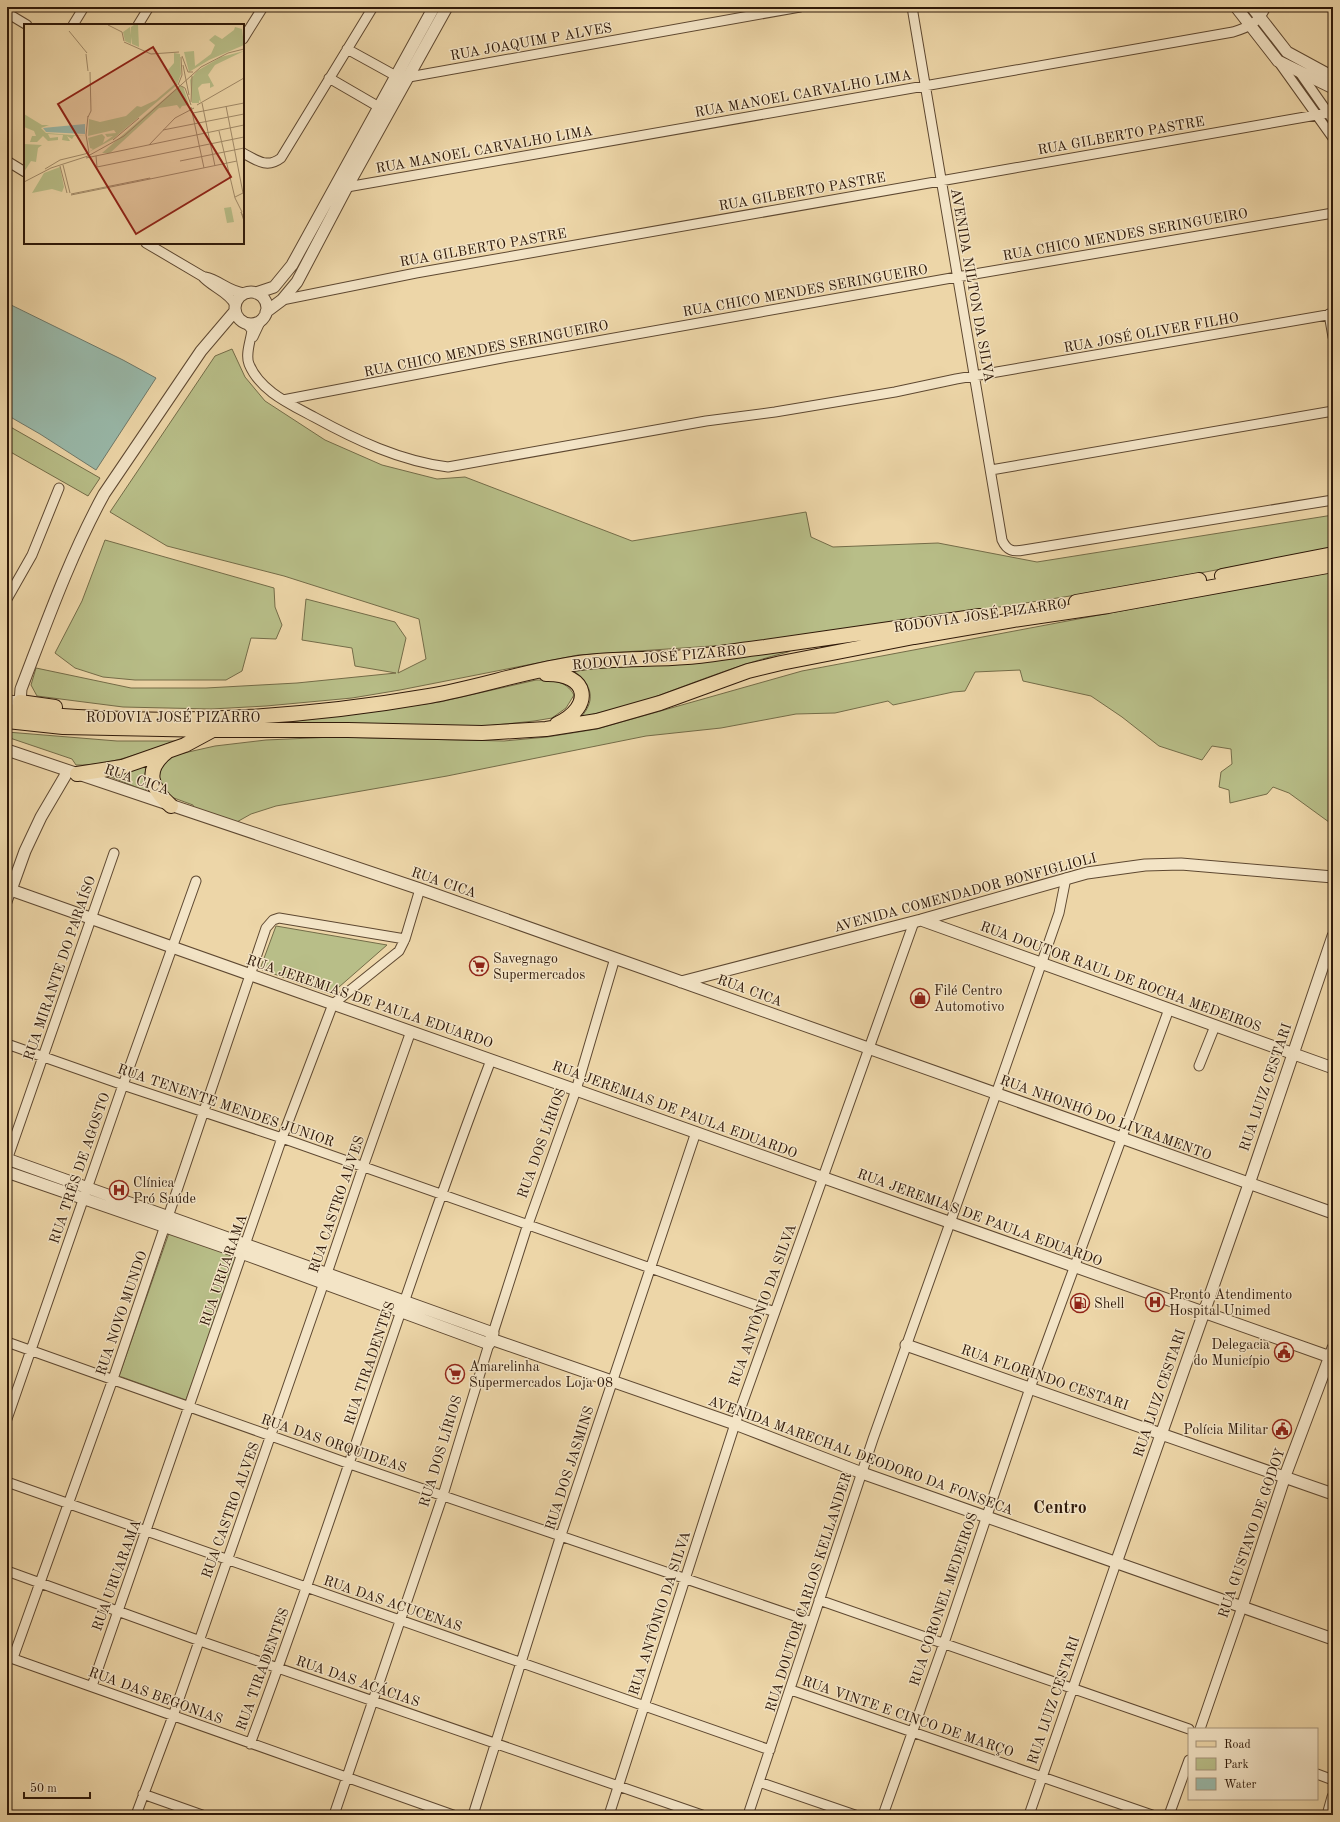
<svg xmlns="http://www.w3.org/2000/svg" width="1340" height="1822" viewBox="0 0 1340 1822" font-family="'Old Standard TT',serif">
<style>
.green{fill:#b8be88;stroke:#746c48}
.water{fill:#99b9aa;stroke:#6f796a}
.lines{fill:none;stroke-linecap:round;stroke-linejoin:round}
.minor-casing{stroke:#5e4831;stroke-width:11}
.tertiary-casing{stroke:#5e4831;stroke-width:13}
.primary-casing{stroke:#2f1909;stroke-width:16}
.minor{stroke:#f3e4c6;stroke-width:9}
.tertiary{stroke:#f3e4c6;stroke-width:11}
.primary{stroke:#edd6a8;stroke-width:14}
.labels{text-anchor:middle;stroke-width:3;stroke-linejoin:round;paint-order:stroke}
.street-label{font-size:14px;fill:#2f1909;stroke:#f3e4c6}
.poi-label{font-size:14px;fill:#2f1909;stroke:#f3e4c6;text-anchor:start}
.district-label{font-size:18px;font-weight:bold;fill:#2f1909;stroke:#f3e4c6}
.inset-road{fill:none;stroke:#a18a68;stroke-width:1}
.view{fill:#8f2418;fill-opacity:0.15;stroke:#8f2418;stroke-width:2}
.inset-edge{fill:none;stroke:#2f1909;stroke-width:2}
</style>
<rect width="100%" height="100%" fill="#edd6a8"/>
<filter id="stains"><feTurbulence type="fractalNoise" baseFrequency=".005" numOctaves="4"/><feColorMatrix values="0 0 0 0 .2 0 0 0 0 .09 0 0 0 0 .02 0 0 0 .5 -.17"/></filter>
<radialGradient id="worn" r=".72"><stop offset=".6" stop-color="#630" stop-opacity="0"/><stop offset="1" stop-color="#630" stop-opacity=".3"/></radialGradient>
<path class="green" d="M232 349 245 377 265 401 325 440 382 465 437 479 465 477 632 541 806 512 811 537 833 547 938 543 1037 562 1333 515V548L1115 589 993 608 742 644 578 655 400 690 352 698 266 706 211 709 123 707 37 696 31 685 36 668 131 688H206L297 683 396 673 355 666 352 648 302 640 306 599 395 622 406 638 398 673 426 659 419 619 284 576 167 546 110 512 215 356Z
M7 425 100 478 88 496 7 450Z
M105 540 274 588 275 607 282 625 276 639 251 638 242 671 226 680H135L103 677 75 668 55 653 82 601Z
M1333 571V825L1289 793 1273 787 1267 794 1230 803 1229 790 1219 787 1221 772 1232 764 1231 749 1212 746 1202 760 1159 746 1122 717 1091 696 1023 681 1020 670 975 672 965 691 953 692 893 705 888 701 835 713 796 714 721 728 646 736 447 776 276 806 251 814 235 823 195 811 193 805 163 794 159 775 162 766 175 755 215 746 266 740 334 737 504 741 547 737 597 729 802 671Z
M794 649 788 652C744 663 703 679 660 695 634 705 608 711 581 717 598 698 590 682 571 669Z
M536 680C551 680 566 680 574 695L566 708 552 718 534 721 477 727 266 725 440 702Z
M7 732 117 741H175C143 752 110 766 76 765L72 759 7 737Z
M148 763 145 773 146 791 108 776Z
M276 926 387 945 331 994 260 969Z
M169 1233 238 1257 186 1400 119 1376Z"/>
<path class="water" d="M7 303 123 360 156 378 96 470 40 434 7 415Z"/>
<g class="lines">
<g class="minor-casing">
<path id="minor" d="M912 7 1002 540C1007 551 1013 552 1024 550L1333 500
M7 13 27 25
M73 25 84 7
M138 25 149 7
M243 39 263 7
M347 49 396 76
M1278 61 1333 138
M1298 70 1333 120
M409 77 800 7
M329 78 379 107
M243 153C256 160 267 169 281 158L373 7
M7 161 25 172
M347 187 1233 32C1249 27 1258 23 1266 7
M146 243 202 276C211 287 229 292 235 305
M205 277C220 280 229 292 245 293
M282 300 416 273 1328 113
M1329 314 1333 337
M246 323 252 330C251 340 245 354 249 364 260 391 290 404 314 417 356 440 400 461 448 467L706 421 775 412 895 392 956 379 1333 314
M253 337 261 320
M283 400 507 357 957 277 1333 213
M991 470 1333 411
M7 599 32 555 59 488
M7 888 11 890 7 902
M7 1044 129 1087 282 1138 775 1312
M1199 1066 1215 1026
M7 1160 114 853
M493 1333 526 1230 576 1090 615 958
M7 1342 350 1464 812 1622
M7 1419 123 1085 196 881
M7 1482 770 1750
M7 1571 203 1642 702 1815
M819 1600 1189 1729
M8 1657 453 1815
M13 1658 113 1379 266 928 273 920 279 918 405 939
M92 1686 282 1138 333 1004 399 951 405 939 420 889
M791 1690 1152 1815
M1200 1729 1242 1607
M250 1744C335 1517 405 1286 491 1060
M1317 1774 1333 1780
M759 1782 855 1815
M143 1794 202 1815
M136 1815 173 1716 321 1291 363 1167 411 1031
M334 1815 443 1495 489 1344
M473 1815 561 1535 696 1132
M609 1815 735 1424 914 922
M748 1815 873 1439 996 1094 1059 913 1066 878
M883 1815 944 1643 1030 1388 1169 1009
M1029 1815 1116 1563
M1169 1815 1189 1760"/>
</g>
<g class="tertiary-casing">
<path id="tertiary" d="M1236 7 1278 61 1333 88
M1252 7 1287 52 1333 77
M235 308a16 16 0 1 1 32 0a16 16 0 1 1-32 0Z
M256 293 274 287 292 265 434 7
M266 312 282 300 297 282 347 187 447 7
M7 701 20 702 21 689C46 624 70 556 104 494L201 351 235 311
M7 750 420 889 1333 1213
M68 771 41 817 25 851 11 890 1333 1358
M921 920 1333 1068
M681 982 921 920 1087 873 1145 865 1181 864 1333 877
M7 1159 493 1333 489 1344 244 1254 7 1172
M491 1339 735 1424 862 1473 1333 1639
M906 1345 1333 1494
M1116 1563 1249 1184 1333 936
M1242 1607 1285 1476 1333 1348
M1328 1815 1333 1797"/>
</g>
<g class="primary-casing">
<path id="primary" d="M1222 576 1333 554
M1076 602 1199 580
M546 674C589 673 594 707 557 724
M20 702 55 707
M7 711C148 727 290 720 429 696 480 687 528 670 579 663 615 658 651 660 687 657 713 655 739 650 765 647 837 637 908 626 980 616
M7 721 63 727 212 730H348L482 733 546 729 597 721 660 703 748 671 781 663 914 637 1013 620 1108 606 1333 565
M168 751C143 770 151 788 171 806
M77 774 122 767 185 745 211 731"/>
</g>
<use href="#minor" class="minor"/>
<use href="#tertiary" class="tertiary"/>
<use href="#primary" class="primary"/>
</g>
<defs>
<g id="supermarket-ring" transform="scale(1)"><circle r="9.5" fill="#f3e4c6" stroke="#8f2418" stroke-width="1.5"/><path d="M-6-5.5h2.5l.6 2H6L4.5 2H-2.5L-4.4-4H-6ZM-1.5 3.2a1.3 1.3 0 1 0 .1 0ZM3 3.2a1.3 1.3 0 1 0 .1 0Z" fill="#8f2418"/></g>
<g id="shop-ring" transform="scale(1)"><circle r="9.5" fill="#f3e4c6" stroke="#8f2418" stroke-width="1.5"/><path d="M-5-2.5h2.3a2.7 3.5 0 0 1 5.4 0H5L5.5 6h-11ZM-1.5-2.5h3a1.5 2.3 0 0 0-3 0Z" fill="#8f2418"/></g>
<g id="hospital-ring" transform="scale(1)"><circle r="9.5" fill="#f3e4c6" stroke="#8f2418" stroke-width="1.5"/><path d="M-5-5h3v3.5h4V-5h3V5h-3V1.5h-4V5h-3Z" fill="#8f2418"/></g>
<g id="fuel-ring" transform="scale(1)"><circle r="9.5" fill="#f3e4c6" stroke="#8f2418" stroke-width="1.5"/><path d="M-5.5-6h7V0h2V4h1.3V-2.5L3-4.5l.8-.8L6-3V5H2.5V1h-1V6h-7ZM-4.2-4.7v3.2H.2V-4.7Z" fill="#8f2418"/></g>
<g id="civic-ring" transform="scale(1)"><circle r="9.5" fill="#f3e4c6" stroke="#8f2418" stroke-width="1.5"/><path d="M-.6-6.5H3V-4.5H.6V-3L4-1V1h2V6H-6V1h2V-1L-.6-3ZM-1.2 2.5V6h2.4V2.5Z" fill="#8f2418"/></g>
</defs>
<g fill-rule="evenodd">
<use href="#supermarket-ring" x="479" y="966"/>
<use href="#shop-ring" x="920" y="998"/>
<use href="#hospital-ring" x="119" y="1190"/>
<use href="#hospital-ring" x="1155" y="1302"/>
<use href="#fuel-ring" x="1080" y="1303"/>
<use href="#civic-ring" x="1284" y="1352"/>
<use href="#supermarket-ring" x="455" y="1374"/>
<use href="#civic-ring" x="1282" y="1429"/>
</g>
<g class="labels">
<g class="street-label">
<text transform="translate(531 41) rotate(-10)" y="5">RUA JOAQUIM P ALVES</text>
<text transform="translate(803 93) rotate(-10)" y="5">RUA MANOEL CARVALHO LIMA</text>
<text transform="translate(1121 135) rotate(-10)" y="5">RUA GILBERTO PASTRE</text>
<text transform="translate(484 149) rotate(-10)" y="5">RUA MANOEL CARVALHO LIMA</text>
<text transform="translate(802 191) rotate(-10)" y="5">RUA GILBERTO PASTRE</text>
<text transform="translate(1125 234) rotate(-10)" y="5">RUA CHICO MENDES SERINGUEIRO</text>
<text transform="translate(483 247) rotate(-10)" y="5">RUA GILBERTO PASTRE</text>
<text transform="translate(973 285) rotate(80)" y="5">AVENIDA NILTON DA SILVA</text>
<text transform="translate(805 290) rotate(-10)" y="5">RUA CHICO MENDES SERINGUEIRO</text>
<text transform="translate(1151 332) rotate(-10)" y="5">RUA JOSÉ OLIVER FILHO</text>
<text transform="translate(486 348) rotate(-11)" y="5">RUA CHICO MENDES SERINGUEIRO</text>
<text transform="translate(980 615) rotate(-8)" y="5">RODOVIA JOSÉ PIZARRO</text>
<text transform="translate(659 657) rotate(-5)" y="5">RODOVIA JOSÉ PIZARRO</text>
<text x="173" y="722">RODOVIA JOSÉ PIZARRO</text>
<text transform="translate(137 779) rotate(19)" y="5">RUA CICA</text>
<text transform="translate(444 882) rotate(19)" y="5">RUA CICA</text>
<text transform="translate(965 892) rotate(-15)" y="5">AVENIDA COMENDADOR BONFIGLIOLI</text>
<text transform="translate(59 968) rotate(-71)" y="5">RUA MIRANTE DO PARAÍSO</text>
<text transform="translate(1121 976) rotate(20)" y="5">RUA DOUTOR RAUL DE ROCHA MEDEIROS</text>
<text transform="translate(750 990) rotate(20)" y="5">RUA CICA</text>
<text transform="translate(370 1001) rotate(19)" y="5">RUA JEREMIAS DE PAULA EDUARDO</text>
<text transform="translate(1265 1087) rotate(-71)" y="5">RUA LUIZ CESTARI</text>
<text transform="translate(226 1105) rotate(19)" y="5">RUA TENENTE MENDES JUNIOR</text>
<text transform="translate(675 1109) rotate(20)" y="5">RUA JEREMIAS DE PAULA EDUARDO</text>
<text transform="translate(1106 1117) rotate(20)" y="5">RUA NHONHÔ DO LIVRAMENTO</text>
<text transform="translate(541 1143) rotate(-70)" y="5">RUA DOS LÍRIOS</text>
<text transform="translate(79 1168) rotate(-71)" y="5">RUA TRÊS DE AGOSTO</text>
<text transform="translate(336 1204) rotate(-71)" y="5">RUA CASTRO ALVES</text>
<text transform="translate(980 1217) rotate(20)" y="5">RUA JEREMIAS DE PAULA EDUARDO</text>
<text transform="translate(223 1270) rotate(-71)" y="5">RUA URUARAMA</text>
<text transform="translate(762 1305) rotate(-70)" y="5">RUA ANTÔNIO DA SILVA</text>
<text transform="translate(121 1313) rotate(-71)" y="5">RUA NOVO MUNDO</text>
<text transform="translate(369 1363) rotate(-71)" y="5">RUA TIRADENTES</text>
<text transform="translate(1045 1377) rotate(19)" y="5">RUA FLORINDO CESTARI</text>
<text transform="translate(1159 1393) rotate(-71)" y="5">RUA LUIZ CESTARI</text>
<text transform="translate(334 1443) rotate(19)" y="5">RUA DAS ORQUIDEAS</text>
<text transform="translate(440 1451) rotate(-73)" y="5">RUA DOS LÍRIOS</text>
<text transform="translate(861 1455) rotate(20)" y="5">AVENIDA MARECHAL DEODORO DA FONSECA</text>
<text transform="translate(569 1468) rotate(-72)" y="5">RUA DOS JASMINS</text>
<text transform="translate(230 1510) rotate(-70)" y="5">RUA CASTRO ALVES</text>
<text transform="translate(1251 1533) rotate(-71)" y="5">RUA GUSTAVO DE GODOY</text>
<text transform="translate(116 1575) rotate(-70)" y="5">RUA URUARAMA</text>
<text transform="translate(808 1592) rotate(-72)" y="5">RUA DOUTOR CARLOS KELLANDER</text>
<text transform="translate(943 1599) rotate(-71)" y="5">RUA CORONEL MEDEIROS</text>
<text transform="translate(393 1603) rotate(19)" y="5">RUA DAS ACUCENAS</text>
<text transform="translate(659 1613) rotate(-72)" y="5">RUA ANTÔNIO DA SILVA</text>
<text transform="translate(262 1669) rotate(-70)" y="5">RUA TIRADENTES</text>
<text transform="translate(358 1681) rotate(19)" y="5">RUA DAS ACÁCIAS</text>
<text transform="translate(156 1695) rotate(20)" y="5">RUA DAS BEGONIAS</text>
<text transform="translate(1053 1700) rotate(-71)" y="5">RUA LUIZ CESTARI</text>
<text transform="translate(908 1716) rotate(19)" y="5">RUA VINTE E CINCO DE MARÇO</text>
</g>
<g class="poi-label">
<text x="493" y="963">Savegnago<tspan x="493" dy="16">Supermercados</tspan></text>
<text x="934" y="995">Filé Centro<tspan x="934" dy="16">Automotivo</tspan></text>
<text x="133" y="1187">Clínica<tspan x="133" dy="16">Pró Saúde</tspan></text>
<text x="1169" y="1299">Pronto Atendimento<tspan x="1169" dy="16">Hospital Unimed</tspan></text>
<text x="1094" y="1308">Shell</text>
<text x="1270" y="1349" text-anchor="end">Delegacia<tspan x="1270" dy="16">do Município</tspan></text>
<text x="469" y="1371">Amarelinha<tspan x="469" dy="16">Supermercados Loja 08</tspan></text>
<text x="1268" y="1434" text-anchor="end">Polícia Militar</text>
</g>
<g class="district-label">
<text x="1060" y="1513">Centro</text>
</g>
</g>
<g transform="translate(24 24)">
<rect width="220" height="220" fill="#edd6a8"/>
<path d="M110 1H114L115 23 108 20V13L107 20 101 17 99 8 106 3 107 11V3ZM211 3 218 5 220 21 185 36 165 48 160 28 170 27 171 42 187 30 191 21 185 16 191 11 198 15 210 6ZM220 27 191 41 184 51 190 62 186 64V59L178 60 174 64 177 78 175 76V79H168L166 56 173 47 197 33ZM150 29 156 30 157 50 153 61 89 115 65 128 69 125 66 124 64 114 78 110 81 113 79 119 72 124 89 112 83 113 81 110 92 109 90 106 64 112 65 95 76 98 102 92 113 82 117 83 132 76 152 59 144 46 150 39ZM155 62H159L165 81 158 82 156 85 153 81 135 84 86 129H78ZM0 90 18 101H25L17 104 22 109 61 112H50L48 115 43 112 46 117H44L38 116 39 111 24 110 26 114 34 113V116L24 117 19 112 13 118H6L8 112H12L10 107 0 103ZM0 120 18 121 14 124 12 138 7 137 0 148ZM36 143 40 163 38 168 28 165 8 169 20 149ZM207 183 210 198 203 199 200 184Z" fill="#b8be88"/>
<path d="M61 100V110L22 108 19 104Z" fill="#99b9aa"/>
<path class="inset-road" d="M84 1 98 8 100 17M45 7 63 29M100 18 127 30 155 28M62 30 64 47M158 32 164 48H169M159 41 165 71M154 61 158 51 157 33M155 61 161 64 167 81M167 78 168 52M178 79 191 142M173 81 220 54M202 82 219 169 211 173M167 83 180 144M169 89 220 79M64 93 67 87 66 48M139 106 220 90M195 107 211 174 218 188M89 116 115 94M125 121 151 94 170 84M72 132 73 143 220 113M62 134 220 101M156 137 220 124M39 141 46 169M36 142 43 169M21 145 36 136 65 129 62 111 64 92M126 155 213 137M0 158 27 144 64 132 100 112 177 43 204 29 220 25M47 170 126 154V155L47 171M220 194 217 188 220 197"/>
<path class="view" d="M129 23 207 153 112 210 34 80Z"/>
<rect width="220" height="220" class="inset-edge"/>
</g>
<rect width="1340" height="1822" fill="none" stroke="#edd6a8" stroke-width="24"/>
<rect x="8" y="8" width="1324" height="1806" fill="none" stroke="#2f1909" stroke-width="2"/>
<rect x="12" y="12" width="1316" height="1798" fill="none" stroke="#2f1909"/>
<rect x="1188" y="1728" width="130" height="72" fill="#f3e4c6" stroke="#a5937a"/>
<rect x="1196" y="1741" width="20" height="6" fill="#edd6a8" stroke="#a5937a"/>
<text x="1224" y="1748" font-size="12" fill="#2f1909">Road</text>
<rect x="1196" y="1758" width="20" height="12" fill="#b8be88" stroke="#a5937a"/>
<text x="1224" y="1768" font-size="12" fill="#2f1909">Park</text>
<rect x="1196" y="1778" width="20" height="12" fill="#99b9aa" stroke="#a5937a"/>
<text x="1224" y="1788" font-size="12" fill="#2f1909">Water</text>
<path d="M24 1792v6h66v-6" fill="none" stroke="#2f1909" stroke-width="2"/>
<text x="30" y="1792" font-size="12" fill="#2f1909" stroke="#f3e4c6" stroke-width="3" paint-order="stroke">50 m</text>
<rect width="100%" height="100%" filter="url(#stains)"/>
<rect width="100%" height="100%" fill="url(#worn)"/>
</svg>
